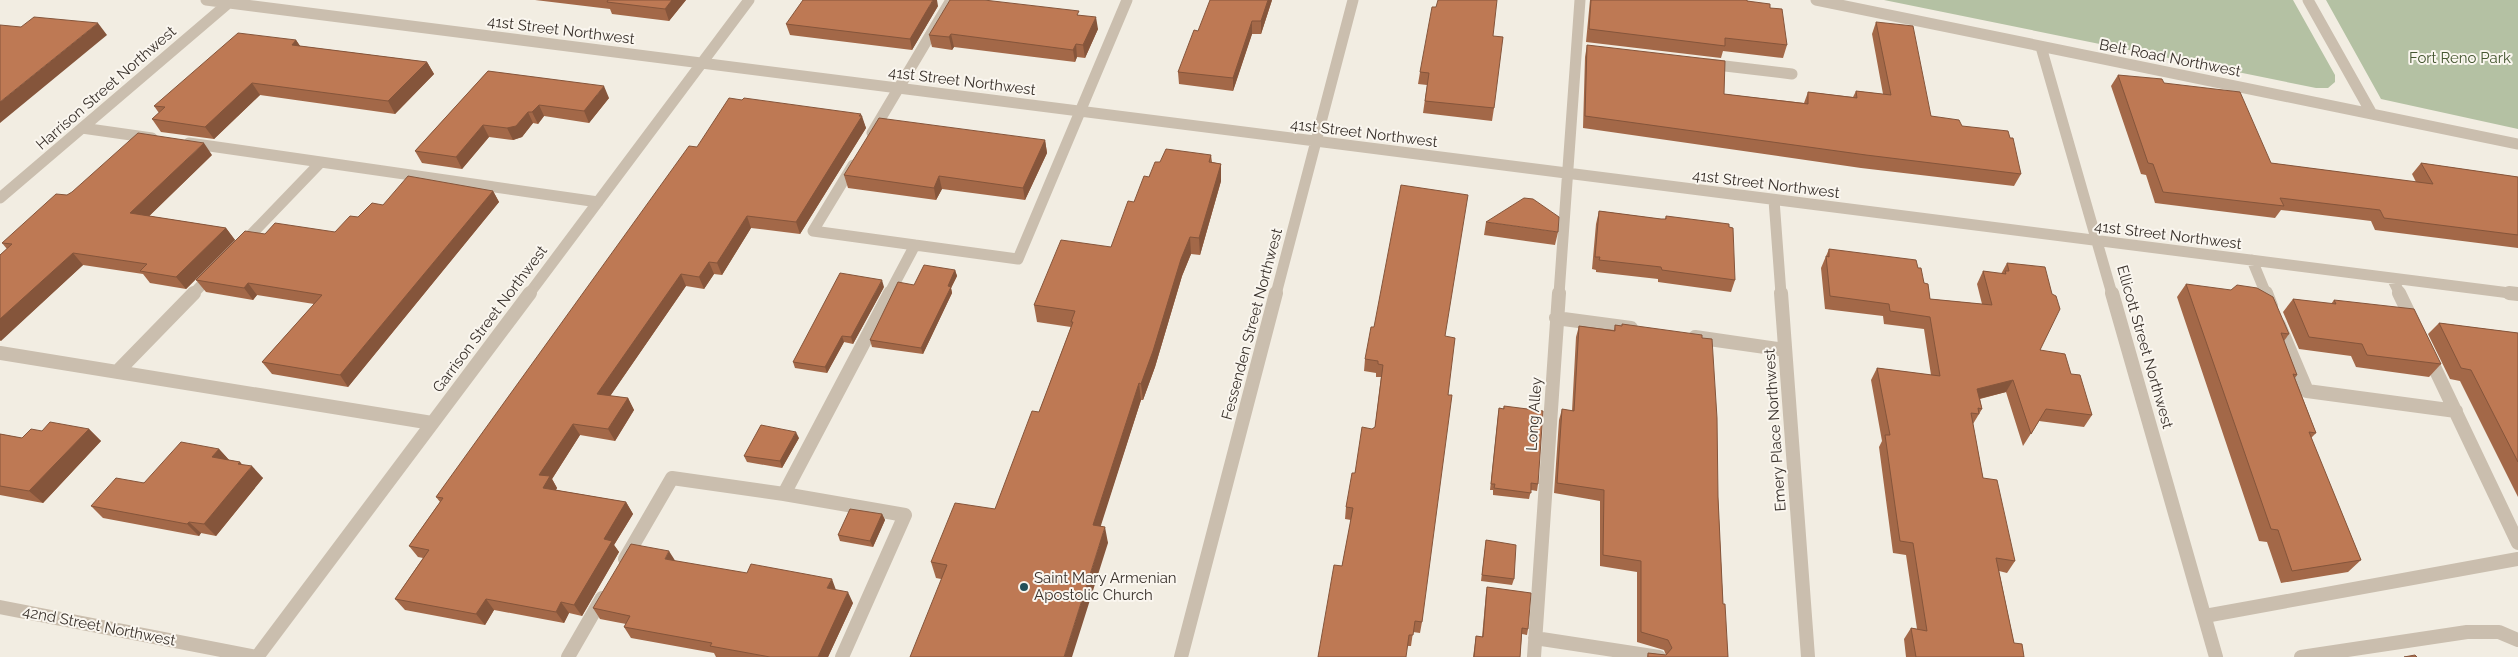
<svg xmlns="http://www.w3.org/2000/svg" width="2518" height="657" viewBox="0 0 2518 657" font-family="Raleway,sans-serif">
<style>
.green{fill:#b4c1a3}
.lines{fill:none;stroke-linecap:round;stroke-linejoin:round}
.minor-far1{stroke:#cabeae;stroke-width:11}
.minor{stroke:#cabeae;stroke-width:14}
.wall{fill:#a36848}
.shaded-wall{fill:#85553b}
.building{fill:#be7954;stroke:#85553b}
.poi-dot{fill:#245059;stroke:#faf6ef;stroke-width:2}
.labels{text-anchor:middle;stroke-width:4;stroke-linejoin:round;paint-order:stroke}
.street-label{font-size:15px;fill:#3a322c;stroke:#faf6ef}
.park-label{font-size:15px;fill:#455731;stroke:#faf6ef}
.poi-label{font-size:15px;fill:#3a322c;stroke:#faf6ef;text-anchor:start}
</style>
<rect width="100%" height="100%" fill="#f2ede2"/>
<path class="green" d="M1884 0H2293L2335 75V82L2328 88H2316Z
M2326 0H2518V129L2381 99Z"/>
<g class="lines">
<path class="minor-far1" d="M206 0 2518 294
M1816 0 2518 144
M2308 0 2372 114
M2041 47 2112 294
M1708 64 1792 74
M82 128 152 138
M872 133 951 0
M189 143 598 202
M853 165 813 231 915 245
M0 198 232 0
M1774 200 1781 294
M243 243 321 162
M2252 260 2266 294
M2392 278 2400 294
M193 294 213 273
M529 294 749 0
M889 294 915 245 1018 259 1127 0
M1276 294 1353 0
M1559 294 1580 0"/>
<path class="minor" d="M1781 293 1808 657
M2112 293 2216 657
M2266 293 2271 306
M2399 293 2413 322
M2509 293 2518 294
M1556 318 1631 328
M2279 325 2307 391 2456 411
M1695 337 1785 350
M0 353 432 423
M2429 356 2518 543
M117 372 194 293
M784 494 890 293
M625 559 672 478 784 494 905 515 842 657
M0 607 257 657
M2205 616 2518 559
M1535 638 1659 657
M257 657 530 293
M568 657 602 598
M1181 657 1276 293
M1534 657 1559 293
M2301 657 2467 632H2499L2518 640"/>
</g>
<path class="wall" d="M535 0H686L669 21 612 14 610 9Z
M1272 0 1261 34H1252L1233 91 1179 84 1178 72 1198 31Z
M1590 0H1747V1L1770 8 1787 45 1783 58 1723 51 1721 58 1586 42Z
M938 6 912 50 790 35 786 24Z
M1079 15 1098 29 1085 58 1077 57 1075 62 954 47 952 50 932 47 929 35Z
M1876 22 1931 116 1962 126 2021 174 2014 186 1861 168 1583 128 1585 57 1587 45 1724 94 1804 103 1808 92 1853 97 1856 91 1883 94 1872 34Z
M1493 36 1494 108 1492 121 1423 113 1427 85 1418 84 1420 72Z
M296 40 300 46 427 62 434 74 395 114 260 95 214 139 161 132 152 119 159 113 154 106Z
M488 71 609 98 589 123 544 116 538 124 533 123 522 137 513 140 489 137 462 169 422 163 415 151Z
M2118 75 2164 83 2271 163 2416 182 2412 174 2421 163 2518 177V248L2375 230 2371 221 2281 210 2275 218 2155 203 2146 175 2141 174 2111 86Z
M861 116 866 128 800 234 751 228 722 275 714 274 704 289 686 286 610 396 628 398 634 410 615 441 580 435 552 479 557 488 556 490 626 502 633 514 614 545 619 552 582 616 569 613 564 623 494 610 485 625 405 610 395 599 423 558 418 557 409 546 440 502 436 497 697 147Z
M1045 140 1047 153 1025 200 942 189 936 200 848 188 844 175Z
M212 155 149 216 226 228 235 240 186 289 150 283 143 274 83 265 0 341V255L7 249 2 243 67 195Z
M1211 155 1212 162 1221 164V181L1200 255 1191 254 1182 276 1155 367 1143 400H1141L1100 526 1108 543 941 579 936 578 931 562 995 509 1039 412 1071 327 1037 322 1034 305 1111 247 1134 202 1149 177 1160 162Z
M493 191 499 202 348 387 272 374 262 362 314 304 257 295 253 300 206 292 196 280 265 234 335 232 358 217 383 205Z
M1599 211 1661 219H1665L1666 216 1735 280 1731 292 1658 282V279L1596 272V270L1592 269 1596 224Z
M1486 222 1558 232 1555 245 1484 235Z
M1829 249 1918 268 1930 299 1982 304 1977 284 1983 271 2001 274 2007 263 2040 350 2071 374 2092 415 2084 427 2039 421 2023 446 2006 392 1980 399 1982 409 1973 424 1983 478 2015 561 2007 573 1999 571 2014 643 2024 657H1906L1904 639 1911 628 1917 629 1906 555 1893 553 1879 447 1882 441 1871 380 1877 368 1931 375 1924 329 1884 324 1883 316 1825 309 1821 268Z
M955 270 957 276 951 288 952 293 923 354 872 347 870 340Z
M2186 284 2289 334 2284 341 2297 375 2295 378 2316 433 2311 438 2361 560 2348 572 2281 583 2267 542 2259 541 2177 297Z
M884 287 853 344 844 342 827 373 795 368 793 362Z
M2293 299 2331 304 2334 300 2441 364 2429 377 2356 367 2351 356 2299 349 2283 312Z
M2439 323 2518 333V497L2460 381 2450 379 2428 334Z
M1622 324 1718 497 1723 604 1728 657H1647L1648 653 1666 655 1664 650 1637 642V572L1600 566V501L1554 493 1559 420 1562 409 1572 411 1576 337 1579 326 1614 330 1615 325 1622 326Z
M1445 336 1422 622 1420 633 1413 632 1411 646H1408L1342 566 1351 520 1345 519 1346 507 1355 473 1372 429 1375 427 1381 377H1376V373L1364 371 1365 359Z
M1504 406 1538 484 1537 491 1531 490 1529 499 1493 495V490H1490L1498 415 1499 408 1503 409Z
M89 429 101 441 43 503 0 495V434L22 438 42 431Z
M799 438 782 468 747 462 744 456Z
M219 449 229 460 240 462 242 465 263 478 216 536 201 533 199 536 103 518 91 506Z
M882 514 885 520 873 547 840 541 838 535Z
M1486 540 1514 579 1512 585 1481 581Z
M675 561 836 590 853 603 828 657H716L714 653 631 638 624 627 626 624 600 619 593 608Z
M1487 587 1528 629 1527 635 1522 634 1520 657H1473L1476 636 1482 637 1486 593Z"/>
<path class="shaded-wall" d="M672 0H686L669 21 665 9Z
M933 0H937L938 6 912 50 910 39Z
M1268 0H1272L1261 34V21Z
M1096 17 1098 29 1085 58 1083 45Z
M1252 21V34L1233 91V78Z
M98 23 107 35 0 123V102Z
M951 34 954 47 952 50 949 37Z
M296 40 304 52 292 45Z
M1076 44 1077 57 1075 62 1073 50Z
M427 62 434 74 395 114 388 101Z
M252 83 260 95 214 139 205 127Z
M604 86 609 98 589 123 584 111Z
M539 105 544 116 538 124 532 112Z
M528 112 533 123 522 137 513 140 507 128Z
M861 114 862 117V116L866 128 800 234 796 222Z
M483 125 489 137 462 169 456 157Z
M1045 140 1047 153 1025 200 1023 188Z
M204 143 212 155 140 225 130 213Z
M1221 164V181L1200 255 1199 238Z
M939 176 942 189 936 200 934 188Z
M493 191 499 202 348 387 340 375Z
M747 216 751 228 722 275 717 263Z
M226 228 235 240 186 289 176 277Z
M1190 237 1191 254 1182 276 1155 367 1143 400 1141 384 1181 259Z
M73 253 83 265 1 341 0 340V319Z
M709 262 714 274 704 289 699 277Z
M955 270 957 276 951 288 952 293 923 354 921 348Z
M681 274 686 286 604 405 597 394Z
M882 280 884 287 853 344 851 337Z
M248 283 257 295 253 300 244 288Z
M842 336 844 342 827 373 825 367Z
M2013 380 2006 392 1970 401 1977 389Z
M1139 383 1141 400 1096 541 1093 525Z
M628 398 634 410 615 441 608 429Z
M573 424 580 435 552 479 557 488 550 499 543 488 539 475Z
M89 429 101 441 43 503 29 491Z
M796 432 799 438 782 468 780 461Z
M219 449 230 461 212 457Z
M240 462 248 471 252 466 263 478 216 536 204 524Z
M626 502 633 514 614 545 619 552 582 616 574 605 604 539Z
M882 514 885 520 873 547 870 541Z
M189 522 201 533 199 536 187 524Z
M1105 527 1108 543 1072 657H1064Z
M669 551 676 562 665 559Z
M832 579 836 590 827 588Z
M848 592 853 603 828 657H818Z
M486 599 494 610 485 625 476 614Z
M561 602 569 613 564 623 556 612Z"/>
<path class="building" d="M608 0H672L665 9 607 2Z
M803 0H933L910 39 786 24Z
M950 0H984L1079 11 1077 15 1096 17 1083 45 1076 44 1073 50 951 34 949 37 929 35Z
M1210 0H1268L1261 21H1252L1233 78 1178 72 1194 30 1198 31Z
M1438 0H1497L1493 36 1503 37 1494 108 1425 101 1429 73 1420 72 1432 7H1436Z
M1591 0H1747V1L1770 4V8L1782 9 1787 45 1725 38V46L1589 29Z
M34 17 98 23 0 102V25L21 27Z
M1876 22 1913 26 1931 116 1959 120 1962 126 2008 131 2010 138H2013L2021 174 1866 155 1585 116 1587 45 1725 61 1724 94 1808 104V92L1857 98 1856 91 1891 95Z
M238 33 296 40 292 45 427 62 388 101 252 83 205 127 152 119 165 107 154 106Z
M488 71 604 86 584 111 539 105 532 112H528L516 126 507 128 483 125 456 157 415 151Z
M2118 75 2162 79 2164 83 2240 92 2271 163 2433 184 2421 163 2518 177V235L2384 218 2380 210 2280 198 2284 206 2163 192 2153 164 2148 163Z
M729 98 742 100 744 98 861 114 859 116H862L796 222 747 216 717 263 709 262 699 277 681 274 597 394 628 398 608 429 573 424 539 475 550 476 543 488 626 502 604 539 612 541 574 605 561 602 556 612 486 599 476 614 395 599 429 550 409 546 443 498 436 497 689 146 697 147Z
M879 118 1045 140 1023 188 939 176 934 188 844 175Z
M138 133 204 143 130 213 226 228 176 277 140 271 147 264 73 253 0 319V255L12 244 2 243 56 194 67 195 72 192Z
M1166 149 1211 155 1209 162 1221 164 1199 238 1190 237 1181 259 1153 351 1141 384 1139 383 1093 525 1105 527 1064 657H910L947 565 931 562 955 503 995 509 1032 411 1039 412 1073 322H1071L1075 311 1034 305 1061 240 1111 247 1128 201 1134 202 1144 176 1149 177 1155 162H1160Z
M408 176 493 191 340 375 262 362 322 295 248 283 244 288 196 280 245 231 265 234 275 223 335 232 350 216 358 217 372 203 383 205Z
M1401 185 1468 195 1445 336 1455 338 1448 395H1452L1422 622 1415 621 1413 635H1409L1406 657H1318L1334 565 1342 566 1353 508 1346 507 1352 473H1355L1362 427 1372 429 1375 427 1383 365 1378 364V361L1365 359 1371 327H1374Z
M1524 198 1533 199 1559 217 1558 232 1486 222Z
M1599 211 1661 219H1666V216L1729 224V227L1733 228 1735 280 1662 270 1661 267 1599 260 1600 257H1595Z
M1829 249 1916 260 1918 268H1921L1924 283 1928 284 1930 299 1992 305 1983 271 2006 274 2005 271H2009L2007 263 2045 267 2052 294 2056 296 2060 309 2040 350 2065 354 2071 374 2080 375 2092 415 2046 409 2031 434 2013 380 1977 389 1982 409 1978 408 1979 414 1971 413 1983 478 1997 480 2015 561 1996 558 2014 643 2022 644 2024 657H1916L1911 628 1927 631 1913 543 1900 541 1885 435H1890L1877 368 1940 376 1930 317 1890 311 1889 304 1830 296 1826 256 1829 257Z
M924 265 955 270 948 286 951 287 921 348 870 340 898 282 914 285Z
M840 273 882 280 851 337 842 336 825 367 793 362Z
M2186 284 2231 290 2237 285 2257 288 2273 297 2289 334 2281 333 2297 375 2293 374 2316 433 2309 432 2361 560 2292 571 2278 530 2271 529Z
M2293 299 2336 304 2334 300 2414 309 2441 364 2367 355 2362 344 2309 337Z
M2439 323 2518 333V462L2471 370 2461 368Z
M1622 324 1702 335V338L1712 339 1717 418 1718 497 1723 604H1725L1728 657H1648V653L1666 655 1672 648 1668 640 1641 632V561L1603 555 1604 490 1557 483 1562 409 1574 411 1579 326 1615 331V325L1622 326Z
M1504 406 1543 411 1538 484 1531 483V493L1494 488 1495 484H1491L1499 408 1504 409Z
M50 422 89 429 29 491 0 486V434L22 438 31 429 42 431Z
M761 425 796 432 780 461 744 456Z
M181 442 219 449 212 457 240 462 238 464 252 466 204 524 189 522 187 524 91 506 116 478 144 483Z
M850 509 882 514 870 541 838 535Z
M1486 540 1516 545 1514 579 1482 575Z
M631 544 669 551 665 559 747 573 751 564 832 579 827 588 848 592 818 657H770L710 646 712 643 624 627 630 616 593 608Z
M1487 587 1531 593 1528 629 1522 628 1520 657H1474L1476 636 1483 637Z
M2415 655 2417 657H2404Z"/>
<circle class="poi-dot" cx="1024" cy="587" r="5"/>
<g class="labels">
<g class="street-label">
<text transform="translate(561 30) rotate(7)" y="5">41st Street Northwest</text>
<text transform="translate(2170 58) rotate(11)" y="5">Belt Road Northwest</text>
<text transform="translate(962 81) rotate(7)" y="5">41st Street Northwest</text>
<text transform="translate(106 88) rotate(-41)" y="5">Harrison Street Northwest</text>
<text transform="translate(1364 133) rotate(7)" y="5">41st Street Northwest</text>
<text transform="translate(1766 184) rotate(7)" y="5">41st Street Northwest</text>
<text transform="translate(2168 235) rotate(7)" y="5">41st Street Northwest</text>
<text transform="translate(490 319) rotate(-53)" y="5">Garrison Street Northwest</text>
<text transform="translate(1252 324) rotate(-75)" y="5">Fessenden Street Northwest</text>
<text transform="translate(2145 347) rotate(74)" y="5">Ellicott Street Northwest</text>
<text transform="translate(1534 414) rotate(-86)" y="5">Long Alley</text>
<text transform="translate(1775 430) rotate(-94)" y="5">Emery Place Northwest</text>
<text transform="translate(99 626) rotate(11)" y="5">42nd Street Northwest</text>
</g>
<g class="park-label">
<text x="2460" y="63">Fort Reno Park</text>
</g>
<g class="poi-label">
<text x="1034" y="583">Saint Mary Armenian<tspan x="1034" dy="17">Apostolic Church</tspan></text>
</g>
</g>
</svg>
